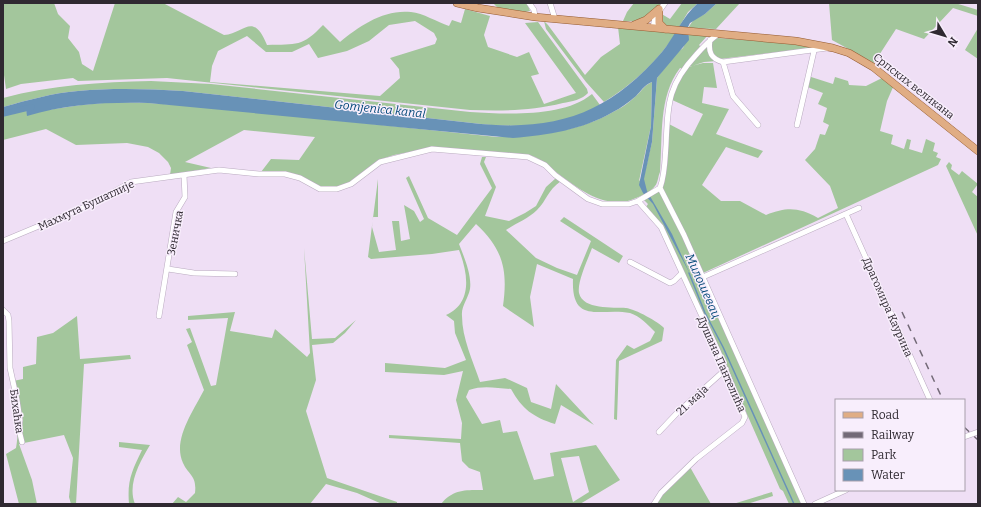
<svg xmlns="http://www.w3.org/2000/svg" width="981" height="507" viewBox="0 0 981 507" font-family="Bitter,serif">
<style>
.green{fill:#a3c69c;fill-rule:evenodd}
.water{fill:#6892b7}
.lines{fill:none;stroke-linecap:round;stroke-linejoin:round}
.stream{stroke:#6892b7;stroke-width:1.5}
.canal{stroke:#6892b7;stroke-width:5.5}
.minor-casing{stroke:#baabc0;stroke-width:6}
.major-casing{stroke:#945b32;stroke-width:8}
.minor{stroke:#fff;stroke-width:5}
.major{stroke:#e0ad84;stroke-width:7}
.rail{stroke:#736a77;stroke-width:1.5;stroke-dasharray:7 7;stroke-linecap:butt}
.labels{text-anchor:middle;stroke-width:3;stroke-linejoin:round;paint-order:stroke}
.street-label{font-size:11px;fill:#2f2931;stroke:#f8eefc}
.water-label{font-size:12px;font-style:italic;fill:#004777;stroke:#f8eefc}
</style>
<rect width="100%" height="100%" fill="#efdff5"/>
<path class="green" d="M3 3H54L58 14 70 26 68 38 79 52 82 64 93 71 115 3H163L224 35C245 33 253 11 267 45 297 44 302 47 323 25L340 42C359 26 384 9 411 12 423 13 437 22 449 26L452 20 461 23 465 9 490 16 484 35 488 47 517 57 529 52 539 74 531 76 544 104 576 93 525 23 538 22 587 89 588 93C583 99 571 102 563 103 530 111 503 111 470 110L167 78 78 81 73 78 21 84 6 89 3 68ZM415 21 434 33 437 39 435 44 390 58 399 69 400 78 380 96 210 82 212 66 218 51 247 36 266 52H292L309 44 318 58 347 51 369 41 389 25Z
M493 3H527L530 11 525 12 498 8Z
M634 3H662C649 15 642 23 623 21L627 12Z
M682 3H698L688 12 679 27 663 26 660 13 670 19Z
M717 3H740L716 29 688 28 694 19 705 14Z
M829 3H955L978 10V16L953 8 924 39 896 29 874 63 832 40Z
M544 21 548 25 585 75 601 57 620 44 618 27 676 33C658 61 632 85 604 102L586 82 546 29Z
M978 28V59L965 50Z
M689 34 708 35 699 45 702 48 707 46 717 61 704 62 683 69 680 68C658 97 663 136 660 172 658 176 658 183 655 186 650 193 639 197 631 200 603 209 576 187 556 172 547 165 538 156 527 155L436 147 394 155 379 160 355 179 345 185 336 187 326 188 318 186 304 178 261 172 271 159 299 160 315 137 244 130 185 162 211 168 170 175 171 168 168 162 159 153 148 147 127 143 76 145 46 129 3 140V117L16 109H26L27 113 81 105 114 102 148 103 208 107 497 137C538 135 576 133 613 112 622 108 631 101 638 94 643 89 645 85 652 82L651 126 639 181 644 176 652 142 657 78 675 54 683 48Z
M718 38 793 43 822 47 720 59 712 54 711 42 714 39Z
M703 63H713L717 88 704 87 702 103 729 109 716 134 763 151 758 158 726 147 702 185 721 201H740L766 215C787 207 798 207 818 218L838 208 830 186 805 160 815 149 820 134 825 135 829 125 823 122 827 108 818 104 823 93 805 86 808 76 833 84 835 77 848 81 849 85 866 86 884 77 894 85 887 101 880 131 893 135 891 144 904 149 907 139 911 140 909 149 922 153 926 139 935 143 933 151 938 153 936 157 941 159 938 165 703 273 661 186 667 123 692 136 703 114 670 99 673 89 688 67Z
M151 81 211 84 470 112C505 114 563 118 592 94L600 105C565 127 521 128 481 124L183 91C148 89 113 88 78 91 53 93 28 100 3 107V98C51 85 101 82 151 81Z
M482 157H486L484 162 496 187 485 216 509 221 525 213 536 206 546 187 556 178 561 181C547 191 547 200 537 210 528 219 516 223 506 230L536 258 557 268 577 275 591 241 560 221 564 217 623 256 619 263 592 248C588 259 577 282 579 293 583 310 613 307 626 308 635 309 659 322 664 328L662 341 619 361 617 420 614 419 616 360 627 345 634 349 650 341 655 332C648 325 640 316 630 313 602 307 571 326 573 279L537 264 530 297 534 327 503 306C508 270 503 249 476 224L459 244C464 257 472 275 470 289 468 299 461 306 462 316 462 338 473 361 480 382L505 378 527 388 531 402 551 409 556 384 594 425 561 405 555 424C533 417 522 409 511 389 496 388 483 385 469 390L466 397 482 424 500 420 503 433 517 431 534 480 554 476 550 453 596 445 620 480 580 504H441C453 489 466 490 483 490L480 472 469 468 462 461 460 443 389 438V435L461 439 462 423 456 400 463 371 444 375 385 372V363L445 368 466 360 455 333 454 321 446 315C473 303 468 273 459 250L432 254 371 259 368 257 378 179V217H373L372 227 379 252 396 250 392 221H399L401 241 410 239 404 205 414 211 420 222 424 219 406 178 409 176 428 218 457 235 492 188 480 164ZM579 456 589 492 573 502 561 458Z
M949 162 952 165 951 169 959 175 962 171 978 184 972 192 978 197V236L946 166Z
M657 191 662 194 683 236 802 504H789L783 491 780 489 712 335 659 222 646 207 648 204 643 199Z
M304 248 312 339 335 338 356 320 345 333 333 343 312 345 316 380 306 411 327 478 397 502V504H382L357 493 326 484 310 504H172L178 497 186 502 195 493C197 475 189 476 183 463 172 440 194 410 204 390L187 345 192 342 186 329 190 328 211 386 216 385 228 318 188 320V316L235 312 230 331 272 338 275 329 307 357 310 353Z
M77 316 80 359 130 355 131 359 84 364 76 504H71L69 497 73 458 64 435 19 444 32 480 37 504H19L6 454 16 448C20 426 16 404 13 381L23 379V367L36 364 37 337 53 333Z
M119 442 150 445C140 462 127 484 135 504H129C127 480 132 471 142 450L119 447Z
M690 467 711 504H656L661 495Z
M772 492 773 496 747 504H733Z"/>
<path class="water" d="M698 3H717L705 14 690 23 688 27 689 40 657 78 652 142 644 179 647 191 672 234 690 274 653 204 643 193 639 185 651 126 652 82C644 85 641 91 636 96 629 102 621 108 613 112 582 130 548 135 513 138L148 103C107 102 67 104 27 116L26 109C16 109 12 110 3 117V107C28 100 53 93 78 91 113 88 148 89 183 91L481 124C559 131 610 112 662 52 675 36 682 17 698 3Z"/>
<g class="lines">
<path class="stream" d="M689 273 705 313 723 347 794 504"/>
<path class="canal" d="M3 114 32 107"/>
<g class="minor-casing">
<path id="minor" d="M529 3 534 10 535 17
M550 3 555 19
M653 28 655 17 665 3
M710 40C708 52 711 59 723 62L827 48
M723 62 733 96 758 125
M797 125 814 51
M660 188 684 235 804 504
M638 201 661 227 718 351 745 417 742 423 696 459 661 493 654 504
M846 214 930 400
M3 241 94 203 131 182 219 170 259 174H285L300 178 320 189H337L351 184 380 162 432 149 528 157 545 165 555 175 588 199 602 204H629L638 201 660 188C665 175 665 159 666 145 668 105 667 86 696 55 703 47 710 40 718 34
M630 262 670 283 674 281 681 274
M168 269 194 273 235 274
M703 277 859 208
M3 310 8 315 9 321 10 368 17 400 20 420 19 430 22 442
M159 316 176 212 185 197 184 175
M659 432 677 413 726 369
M964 437 978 432
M815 504 846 490"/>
</g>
<g class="major-casing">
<path id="major" d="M457 3 478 8 535 17 796 41 833 48 849 53 873 67 978 151
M659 9V23L665 29
M634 25 646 20 659 9"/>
</g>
<use href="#minor" class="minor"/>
<use href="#major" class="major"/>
<path class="rail" d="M902 312 943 400
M964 427 978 440"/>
</g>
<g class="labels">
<g class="street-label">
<text transform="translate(914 86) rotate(38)" y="4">Српских великана</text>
<text transform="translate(86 205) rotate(-25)" y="4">Махмута Бушатлије</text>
<text transform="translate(175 233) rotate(-79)" y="4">Зеничка</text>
<text transform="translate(888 307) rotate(66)" y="4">Драгомира Каурина</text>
<text transform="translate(722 364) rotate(66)" y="4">Душана Пантелића</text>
<text transform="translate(692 400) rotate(-43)" y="4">21. маја</text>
<text transform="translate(17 411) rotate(82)" y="4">Бихаћка</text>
</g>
<g class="water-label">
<text transform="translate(380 109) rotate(6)" y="4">Gomjenica kanal</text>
<text transform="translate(703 286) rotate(66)" y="4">Милошевац</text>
</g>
</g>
<rect width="981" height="507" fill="none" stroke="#2f2931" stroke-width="8"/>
<rect x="835" y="399" width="130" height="92" fill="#f8eefc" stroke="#a89fab"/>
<rect x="843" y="412" width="20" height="6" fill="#e0ad84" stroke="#a89fab"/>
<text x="871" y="419" font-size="12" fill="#2f2931">Road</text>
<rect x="843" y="432" width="20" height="6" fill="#736a77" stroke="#a89fab"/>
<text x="871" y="439" font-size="12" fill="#2f2931">Railway</text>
<rect x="843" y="449" width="20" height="12" fill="#a3c69c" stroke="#a89fab"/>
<text x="871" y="459" font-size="12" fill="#2f2931">Park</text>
<rect x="843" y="469" width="20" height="12" fill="#6892b7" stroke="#a89fab"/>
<text x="871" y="479" font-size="12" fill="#2f2931">Water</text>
<g transform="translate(945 36) rotate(128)" stroke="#f8eefc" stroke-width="3" paint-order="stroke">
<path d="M0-3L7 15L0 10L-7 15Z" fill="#2f2931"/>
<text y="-6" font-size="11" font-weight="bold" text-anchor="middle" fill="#2f2931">N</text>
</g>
</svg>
